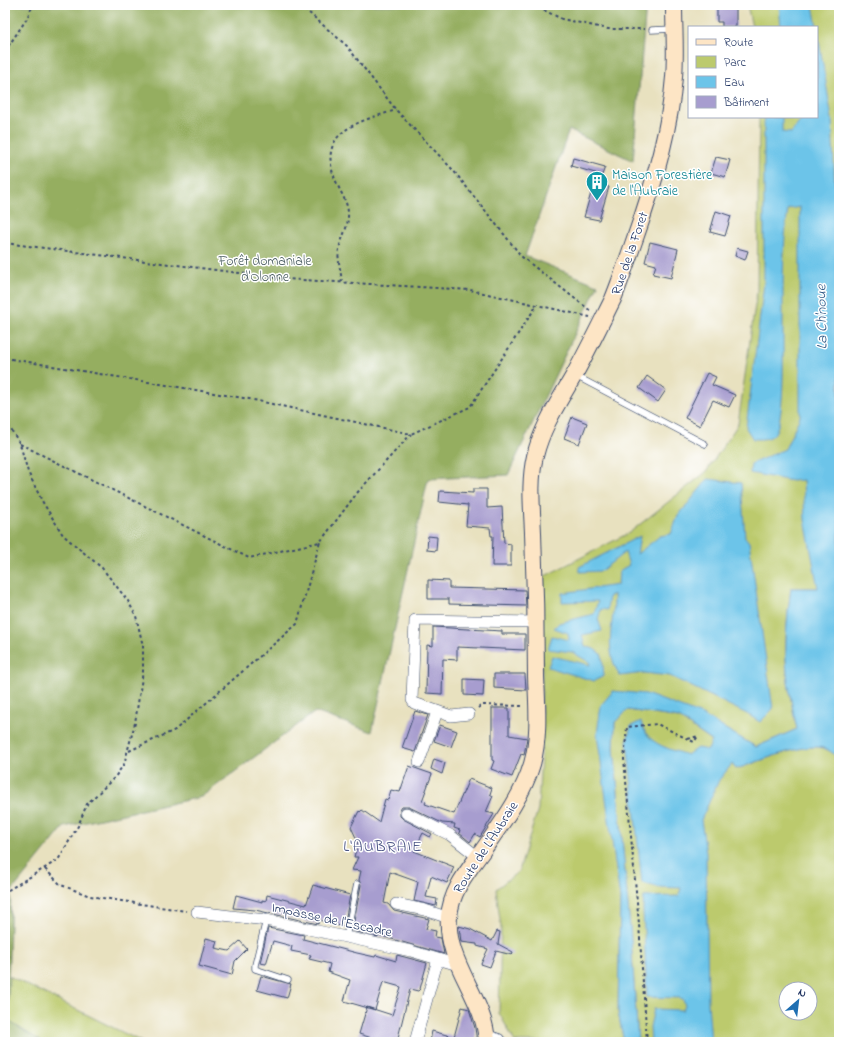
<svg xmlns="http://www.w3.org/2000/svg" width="844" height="1047" viewBox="0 0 844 1047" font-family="'Indie Flower',sans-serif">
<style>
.green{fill:#bcca6d;stroke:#6c7c66;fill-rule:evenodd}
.forest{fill:#95ae60;stroke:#586e5f}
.water{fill:#6cc4e9;stroke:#447aa4}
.building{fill:#a79dcf}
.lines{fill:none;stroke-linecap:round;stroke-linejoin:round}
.lane-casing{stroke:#3a4a6d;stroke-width:7}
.street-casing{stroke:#3a4a6d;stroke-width:12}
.secondary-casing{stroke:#3a4a6d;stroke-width:18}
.path{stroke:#3a4a6d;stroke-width:2;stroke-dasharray:3 3;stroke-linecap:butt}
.lane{stroke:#fff;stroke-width:5.5}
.street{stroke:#fff;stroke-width:11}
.secondary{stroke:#fde5c5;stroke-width:16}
.labels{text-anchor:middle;stroke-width:3;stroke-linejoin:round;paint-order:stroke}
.culture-label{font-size:14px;fill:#0d838f;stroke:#fff;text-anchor:start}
.street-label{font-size:14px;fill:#1b2f5e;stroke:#fff}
.park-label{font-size:14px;fill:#4b5e62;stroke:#fff}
.water-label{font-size:15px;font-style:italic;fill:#335c88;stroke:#fff}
.quarter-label{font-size:16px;letter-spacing:1px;fill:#4c5686;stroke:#fff}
</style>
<rect width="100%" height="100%" fill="#fff"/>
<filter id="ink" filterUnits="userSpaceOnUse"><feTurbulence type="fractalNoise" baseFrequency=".025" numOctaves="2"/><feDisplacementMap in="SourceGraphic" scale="8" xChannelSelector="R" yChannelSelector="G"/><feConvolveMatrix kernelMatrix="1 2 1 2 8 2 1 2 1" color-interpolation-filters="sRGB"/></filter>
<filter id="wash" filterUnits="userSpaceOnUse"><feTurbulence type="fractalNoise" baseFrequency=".012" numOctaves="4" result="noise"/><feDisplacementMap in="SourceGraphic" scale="16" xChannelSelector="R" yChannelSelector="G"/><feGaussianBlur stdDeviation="0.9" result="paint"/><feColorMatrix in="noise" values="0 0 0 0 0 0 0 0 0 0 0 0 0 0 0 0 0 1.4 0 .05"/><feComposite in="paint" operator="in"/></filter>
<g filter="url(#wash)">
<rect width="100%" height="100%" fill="#e8e1bf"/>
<path class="green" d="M747 5H839V588H791C788 611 785 635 786 659 787 682 792 706 797 729L756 747 702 715 601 705 620 898 618 1012 624 1042H515L499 1013 501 927 496 889 519 871 538 809 541 756 543 577 629 533 706 472 738 424 757 291 759 117H817V27H752Z
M628 710 679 718 717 745 736 769C756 763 804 742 823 748 830 750 836 755 839 761V1042H638L631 939 614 748 615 722ZM786 989H810V1013H786Z
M9 976 142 1042H42L7 1021Z"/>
<path class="forest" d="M5 5H646L633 161 569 130 525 256 598 285 508 475 428 479 372 732 315 712 201 797 64 827 11 892 7 1020 42 1042H5Z"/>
<path class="water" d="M779 5H813L817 27H781Z
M817 29 832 119 836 216 839 237V761C836 755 830 750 823 748 804 742 756 763 736 769L732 764 719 780 701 820 706 853 708 1003 711 1042H651L650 1027 654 1009 683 1010 685 1006 683 999 680 998 647 997 643 909 644 897 679 896 681 888 657 887 642 883 627 741 631 726 641 721C646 744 667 748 687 755L697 748 708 750 712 741 679 718 628 710 615 722 614 748 631 939 638 1042H624L618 1012 620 898 597 734 601 705 613 691 646 694 702 715 756 747 797 729C792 706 787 682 786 659 785 635 788 611 791 588H818L805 520 803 480 792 481 750 473 751 464 785 449 800 417V207L788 209C782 250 783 294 783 336 783 357 785 417 775 433 770 440 761 439 753 439L746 428 764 284V117H782V132L791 133 802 119 801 117H817Z
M708 479 741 483 745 537 749 542 773 709 760 722 747 714 670 676 644 673 620 676C602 647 615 624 614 594L609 596 607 610 601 609 598 619 602 631 582 635 585 646 594 649 602 655 604 676 594 681 548 667 552 656 590 665 589 662 572 652 548 649 552 636 569 640 568 633 554 628 559 623 594 614 598 601 562 602V593L618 585 619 571 629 565 625 552 601 571 580 572 579 567 640 536 637 554 660 536 671 534 678 516Z"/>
<g id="blocks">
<path class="building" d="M717 5H736V27H722V22H717Z
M716 157 730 160 725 177 711 173Z
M573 158 605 167 602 175 571 166Z
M594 183 609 187 599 220 584 217Z
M716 211 731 216 725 236 710 232Z
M650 242 678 249 671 278 653 274 656 265 645 262Z
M737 248 748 251 745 260 735 256Z
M707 373 716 377 712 385 735 395 729 407 713 400 700 426 685 418Z
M647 376 666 390 658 402 639 388Z
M572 417 587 423 579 444 564 438Z
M473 489H487V508L502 507 504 543 511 544V566H492L493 536H491L490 528 466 526 468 505 439 502 440 491 473 493Z
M428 536 437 537 436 551 427 550Z
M428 580 449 581V588L525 590 526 606 449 604V599H428Z
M433 627 502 631V634H525V650L457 647V660L443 659 442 694 426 693 427 645 433 646Z
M494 674H525L526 690 494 688Z
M464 679 484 680 483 696 464 695Z
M492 708H509V735L527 738 524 755 521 754 512 777 491 769 494 761 492 760Z
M415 711 428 715 415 752 402 748Z
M440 725 457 731 451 747 434 741Z
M434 759 445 763 442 774 431 769Z
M409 766 432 774 422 801 426 802 425 804 454 814 469 779 492 788 490 794 493 796 486 812 494 814 480 837 475 834 470 842 459 833 460 830 454 828 455 824 442 823 409 807H402L400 810V816L403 819 432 834 430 837 423 833 414 851 454 867 447 883 431 876 426 897 437 899 436 906 414 901 418 882 390 872 384 903 388 904 394 911 429 919 426 929 436 931 435 937 441 938 444 954 378 935V937L352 931 361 885 359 880 361 871 352 870 358 857H354L358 842 351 827 359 811 360 812 362 810 379 822 385 799 388 800 391 790 400 792Z
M313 885 350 895 344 927 319 920 318 924 255 910 233 908 236 895 262 902V900L266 901 267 895 306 905Z
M459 926 470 929 492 941 497 931 500 932 498 944 513 952 512 955 496 951 490 967 481 964 488 949 477 946V944L461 942Z
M268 928 304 935 303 939 357 953 375 957 376 955 396 961 397 955 427 963 420 989 418 991 410 989 397 1042H385L359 1034 367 1007 392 1015 401 987 383 982 375 1010 344 1001 350 980 328 972 330 964 309 959 311 955 291 951 292 946 273 941 266 964 260 963Z
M206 938 217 941 215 948 229 951 240 941 247 949 235 961 232 975 199 966Z
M261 976 291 984 287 998 257 990Z
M462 1007 469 1009 475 1028 477 1042H430L432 1031 454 1037Z"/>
</g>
</g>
<g filter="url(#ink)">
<use href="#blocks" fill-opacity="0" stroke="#3a4a6d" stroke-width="1"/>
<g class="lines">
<g class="lane-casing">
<path id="lane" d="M652 30 673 29
M576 376 705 444
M266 920 255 965V969L288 980
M346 937 357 884
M488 1033 500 1037 504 1042"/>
</g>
<g class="street-casing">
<path id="street" d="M469 714 451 716 414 703 412 700 415 620 536 622
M419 762 437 712
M406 813 450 835 478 857
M396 904 425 910 449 918
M197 912 266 920 411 951 458 965
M415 1042 438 959"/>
</g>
<g class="secondary-casing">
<path id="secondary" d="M487 1042C485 998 445 963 449 917 451 890 468 871 483 850 502 823 523 795 532 764 540 736 537 705 536 676 536 628 535 581 533 533 532 507 529 482 535 456 542 427 558 403 573 377 587 352 600 325 613 299 620 282 626 264 632 247 651 194 670 133 674 77 676 53 674 29 674 5"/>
</g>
<path class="path" d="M300 5 347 46 396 110 453 170 522 257 592 312
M533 5 562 19 608 29H644
M5 51 26 20 33 5
M5 243 286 279 470 290 590 317
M342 282C341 272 337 258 339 249 342 236 349 226 348 213 348 202 339 190 335 179 316 130 361 121 396 110
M5 358 249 399 411 434 470 407 537 305
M5 420 20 444 28 472 42 501 63 535 102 568 128 601 136 616 143 646V671L135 723 124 764 115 777 87 804 78 826 58 860 5 892
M20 444 249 558 320 542 357 493 411 434
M478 708 482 705 523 706
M129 751 175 730 297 624 320 542
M45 869 61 885 90 896 186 911
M647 1042 639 924 624 759 627 727 657 724 694 742 698 736 688 739"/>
<use href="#lane" class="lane"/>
<use href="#street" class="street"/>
<use href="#secondary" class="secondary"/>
</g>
</g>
<defs>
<g id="building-pin" transform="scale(1.15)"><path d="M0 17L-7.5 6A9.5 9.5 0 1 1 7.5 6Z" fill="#0f9aa8" stroke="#fff"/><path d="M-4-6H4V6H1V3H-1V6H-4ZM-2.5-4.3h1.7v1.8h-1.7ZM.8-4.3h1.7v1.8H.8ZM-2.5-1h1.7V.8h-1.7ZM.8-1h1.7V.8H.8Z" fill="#fff"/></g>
</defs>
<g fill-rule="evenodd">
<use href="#building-pin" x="597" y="182"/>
</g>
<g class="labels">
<g class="culture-label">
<text x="612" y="179">Maison Forestière<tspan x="612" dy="16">de l'Aubraie</tspan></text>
</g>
<g class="street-label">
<text transform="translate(629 253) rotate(-71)" y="5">Rue de la Foret</text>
<text transform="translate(485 847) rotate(-57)" y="5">Route de L'Aubraie</text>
<text transform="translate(332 919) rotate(12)" y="5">Impasse de l'Escadre</text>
</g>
<g class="park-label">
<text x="265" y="265">Forêt domaniale<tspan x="265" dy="16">d'Olonne</tspan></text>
</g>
<g class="water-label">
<text transform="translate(821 317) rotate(-91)" y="5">La Ch'noue</text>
</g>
<g class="quarter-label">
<text x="383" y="851">L'AUBRAIE</text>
</g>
</g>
<rect width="844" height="1047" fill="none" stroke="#fff" stroke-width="20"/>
<rect x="688" y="26" width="130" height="92" fill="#ffffff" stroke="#a4acbf"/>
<rect x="696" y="39" width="20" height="6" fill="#fde5c5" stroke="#a4acbf"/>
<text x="724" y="46" font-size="12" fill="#1b2f5e">Route</text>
<rect x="696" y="56" width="20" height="12" fill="#bcca6d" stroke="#a4acbf"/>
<text x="724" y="66" font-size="12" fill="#1b2f5e">Parc</text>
<rect x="696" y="76" width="20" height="12" fill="#6cc4e9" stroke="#a4acbf"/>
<text x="724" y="86" font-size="12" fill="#1b2f5e">Eau</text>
<rect x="696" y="96" width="20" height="12" fill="#a79dcf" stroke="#a4acbf"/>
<text x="724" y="106" font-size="12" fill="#1b2f5e">Bâtiment</text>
<g transform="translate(798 1001) rotate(28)"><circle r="19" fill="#ffffff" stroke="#a4acbf"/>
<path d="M0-3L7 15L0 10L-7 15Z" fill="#1f6fb2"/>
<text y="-6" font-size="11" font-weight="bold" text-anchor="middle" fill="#1b2f5e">N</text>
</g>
</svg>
